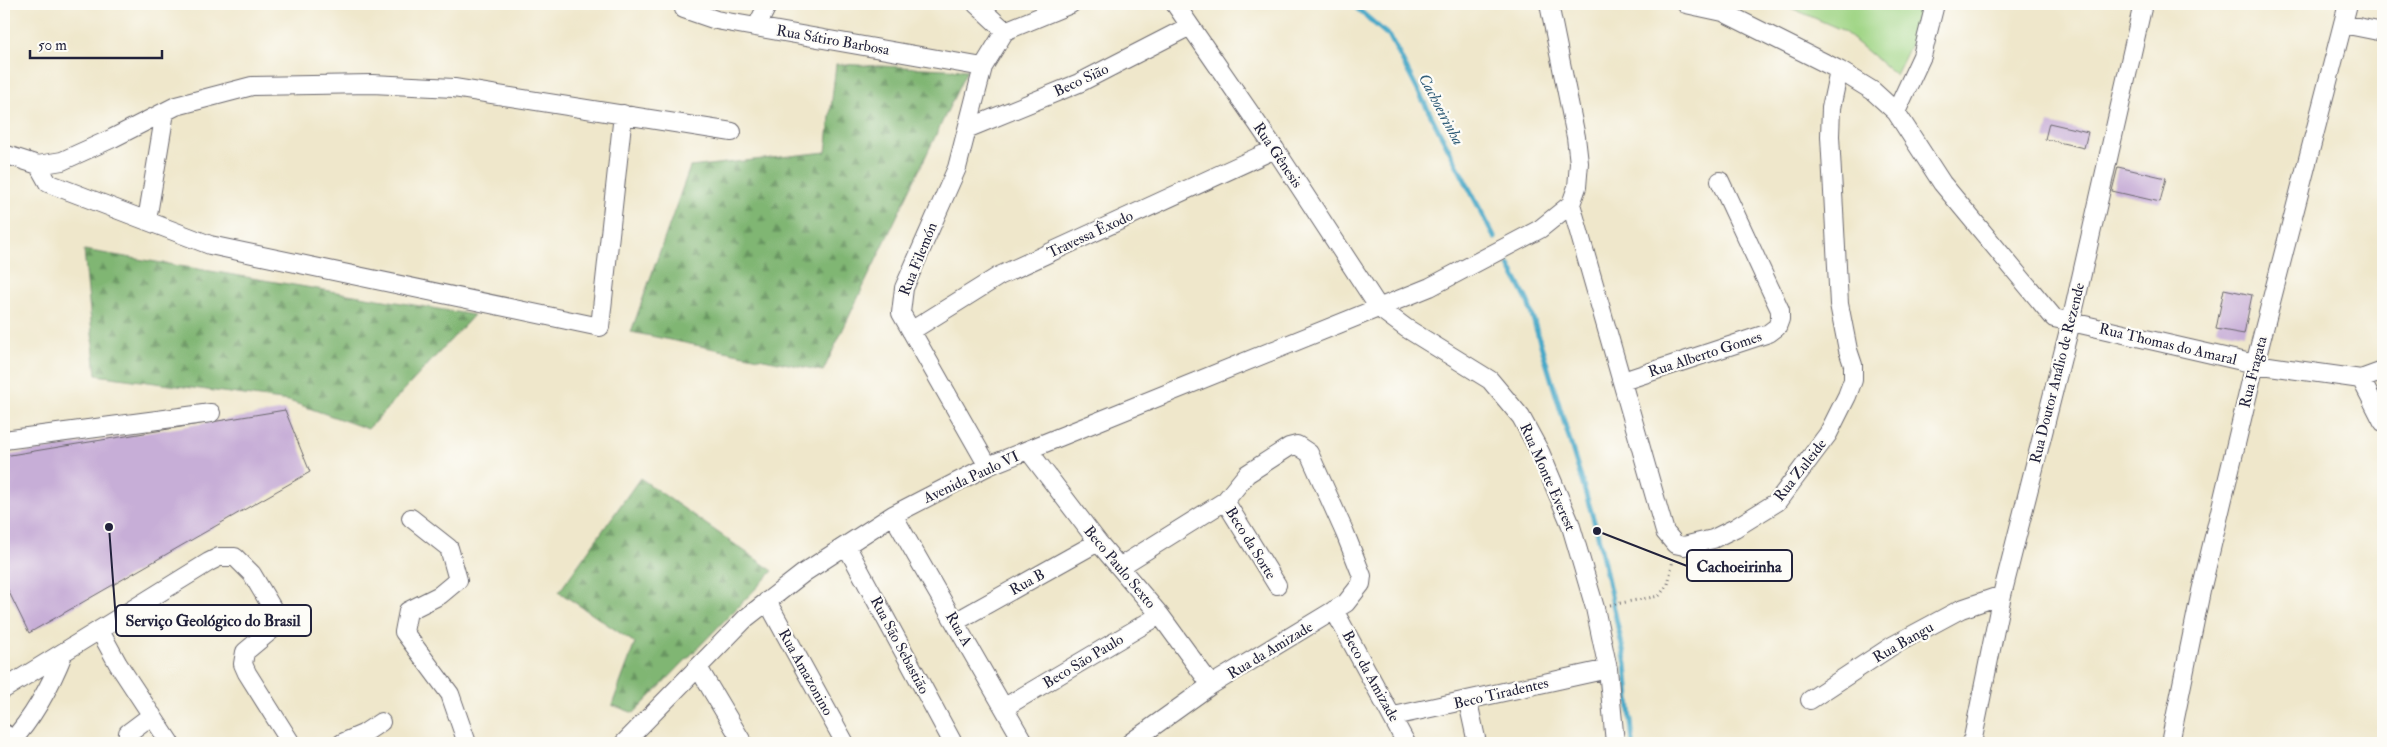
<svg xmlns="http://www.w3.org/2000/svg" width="2387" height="747" viewBox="0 0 2387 747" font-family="'IM FELL Double Pica',serif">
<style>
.forest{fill:url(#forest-firs);stroke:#516c57}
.park{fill:#a0d586;stroke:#617c60}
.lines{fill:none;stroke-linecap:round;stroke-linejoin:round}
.stream{stroke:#48a9c8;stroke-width:5}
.building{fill:#c7aed7}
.minor-casing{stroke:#6a676d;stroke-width:20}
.major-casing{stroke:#6a676d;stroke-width:25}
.path{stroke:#6a676d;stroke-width:3;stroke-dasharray:1 4;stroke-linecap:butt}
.minor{stroke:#fff;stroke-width:18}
.major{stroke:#fff;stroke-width:22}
.labels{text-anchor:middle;stroke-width:4.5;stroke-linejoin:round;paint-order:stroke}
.street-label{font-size:15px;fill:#22223b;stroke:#fdfcf7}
.water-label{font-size:16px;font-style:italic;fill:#335f7a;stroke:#fdfcf7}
.leader{fill:none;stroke:#22223b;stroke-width:2}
.callout-dot{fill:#22223b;stroke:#fdfcf7;stroke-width:2}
.callout{fill:#fdfcf7;stroke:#22223b;stroke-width:2}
.callout-label{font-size:16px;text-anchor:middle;font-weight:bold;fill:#22223b}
</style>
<defs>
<pattern id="forest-firs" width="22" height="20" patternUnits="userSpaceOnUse" patternTransform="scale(1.25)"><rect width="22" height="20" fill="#80b673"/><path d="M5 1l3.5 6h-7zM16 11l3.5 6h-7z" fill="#689460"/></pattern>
</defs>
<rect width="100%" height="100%" fill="#fdfcf7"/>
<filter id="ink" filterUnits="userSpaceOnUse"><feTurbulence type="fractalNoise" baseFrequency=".02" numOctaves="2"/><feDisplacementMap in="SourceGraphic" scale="10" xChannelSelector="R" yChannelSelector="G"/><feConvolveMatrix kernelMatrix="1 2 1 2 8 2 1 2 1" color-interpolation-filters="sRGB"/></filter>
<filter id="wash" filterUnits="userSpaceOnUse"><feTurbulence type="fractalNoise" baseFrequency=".0096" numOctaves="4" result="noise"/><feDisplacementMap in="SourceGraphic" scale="20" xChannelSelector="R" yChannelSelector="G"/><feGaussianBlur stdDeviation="1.12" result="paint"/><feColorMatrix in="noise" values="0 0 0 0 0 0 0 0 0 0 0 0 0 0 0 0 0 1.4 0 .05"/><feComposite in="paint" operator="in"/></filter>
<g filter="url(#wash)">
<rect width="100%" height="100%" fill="#efe7cb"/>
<path class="forest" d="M836 64 967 70 823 371 631 332 690 167 826 152Z
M84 250 474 315 368 429 289 401 96 375Z
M640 478 773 571 634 713 612 705 635 643 559 592Z"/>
<path class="park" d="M1782 4H1923L1915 36 1896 75 1842 30Z"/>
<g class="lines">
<path class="stream" d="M1352 4 1390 37 1495 238
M1509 265 1528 302 1597 531 1626 664 1633 743"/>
</g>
<g id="blocks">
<path class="building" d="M2049 123 2088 132 2084 148 2045 139Z
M2118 167 2166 178 2160 202 2112 191Z
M2224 289 2252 295 2244 334 2216 329Z
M285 410 310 472 29 633 4 582V456Z"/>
</g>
</g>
<g filter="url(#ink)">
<use href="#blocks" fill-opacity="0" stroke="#6a676d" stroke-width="1"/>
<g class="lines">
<g class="minor-casing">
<path id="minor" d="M976 4 1005 31
M1175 4 1275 149 1379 308 1406 328 1490 380 1521 417 1540 452 1570 523 1595 608 1608 669 1615 743
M1686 4 1723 12 1839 70 1873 91 1896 112 1942 183 2054 318 2255 364 2361 379 2383 371
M684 9 716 20 983 67
M2343 24 2383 32
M757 26 768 4
M1896 112 1922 56 1935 4
M969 128 1079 83 1190 26
M4 154 38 165 62 161 113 138 176 106 252 86 372 84 454 88 732 132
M38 165 48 183 210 245 600 327 623 114
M1571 204 1665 532 1675 544 1684 546 1696 543 1713 539 1735 528 1777 502 1828 434 1847 396 1853 380V365L1848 350 1839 304 1830 136 1831 108 1839 70
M147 220 165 112
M911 331 999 276 1275 149
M2361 379 2383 422
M1623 381 1769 333 1777 327 1780 319V310L1720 181
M4 440 211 413
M1028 450 1098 542 1160 615 1211 685
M988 466 901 313 904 288 957 168 983 67 1005 31 1071 4
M1225 501 1277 585
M893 515 1024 743
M411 518 449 548 458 580 440 595 408 611 404 632 450 694 467 743
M847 547 953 743
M1121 566 1225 501 1247 474 1289 447 1297 445 1309 453 1345 533 1362 576 1361 584 1346 603 1211 685 1130 743
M767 601 845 743
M1334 610 1406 743
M955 622 1098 542
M100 631 118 664 170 743
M699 669 743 743
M4 689 209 562 219 557H235L252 574 277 616 275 627 245 652 243 664 247 673 291 743
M1810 700 1892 646 1961 609 2002 595
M1468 702 1477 743
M1005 707 1160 615
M1394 716 1608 669
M10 743C34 717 51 685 64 652
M127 743 128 733 152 715
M342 743 363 734 381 722
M624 743 746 618 805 572 893 515 988 466 1430 287 1540 229 1571 204 1577 187 1579 163 1576 137 1549 4
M1972 743 2002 595 2071 322 2143 4
M2170 743 2201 591 2255 364 2348 4"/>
</g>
<g class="major-casing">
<path id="major" d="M4 736 10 743"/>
</g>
<path class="path" d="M1610 605 1659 596 1668 584 1673 560"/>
<use href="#minor" class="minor"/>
<use href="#major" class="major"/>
</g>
</g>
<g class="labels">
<g class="street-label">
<text transform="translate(833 40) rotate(10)" y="5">Rua Sátiro Barbosa</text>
<text transform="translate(1081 80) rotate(-25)" y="5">Beco Sião</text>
<text transform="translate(1278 155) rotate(56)" y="5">Rua Gênesis</text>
<text transform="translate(1090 234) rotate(-25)" y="5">Travessa Êxodo</text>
<text transform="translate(918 259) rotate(-68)" y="5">Rua Filemón</text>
<text transform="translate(2168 344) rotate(13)" y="5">Rua Thomas do Amaral</text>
<text transform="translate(1705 354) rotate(-18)" y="5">Rua Alberto Gomes</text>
<text transform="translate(2253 372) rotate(-76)" y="5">Rua Fragata</text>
<text transform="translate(2057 373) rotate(-76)" y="5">Rua Doutor Análio de Rezende</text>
<text transform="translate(1800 470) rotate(-52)" y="5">Rua Zuleide</text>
<text transform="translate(971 477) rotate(-25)" y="5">Avenida Paulo VI</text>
<text transform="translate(1548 477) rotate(66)" y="5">Rua Monte Everest</text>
<text transform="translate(1251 543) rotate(58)" y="5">Beco da Sorte</text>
<text transform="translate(1120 567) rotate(50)" y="5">Beco Paulo Sexto</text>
<text transform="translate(1027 582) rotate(-29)" y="5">Rua B</text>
<text transform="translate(959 629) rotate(60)" y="5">Rua A</text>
<text transform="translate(1903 642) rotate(-30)" y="5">Rua Bangu</text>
<text transform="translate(900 645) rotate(62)" y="5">Rua São Sebastião</text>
<text transform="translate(1270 650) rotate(-31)" y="5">Rua da Amizade</text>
<text transform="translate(1083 661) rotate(-31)" y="5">Beco São Paulo</text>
<text transform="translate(806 672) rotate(61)" y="5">Rua Amazonino</text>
<text transform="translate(1371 676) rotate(61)" y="5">Beco da Amizade</text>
<text transform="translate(1501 693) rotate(-13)" y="5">Beco Tiradentes</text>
</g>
<g class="water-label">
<text transform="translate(1442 109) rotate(62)" y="6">Cachoeirinha</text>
</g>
</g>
<path class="leader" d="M1597 531L1687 566M109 527L116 621"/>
<g class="callout-dot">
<circle cx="1597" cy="531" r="5"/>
<circle cx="109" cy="527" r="5"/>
</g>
<g class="callout">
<rect x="1687" y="550" width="105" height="31" rx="5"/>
<rect x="116" y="605" width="195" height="31" rx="5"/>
</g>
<g class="callout-label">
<text x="1739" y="572">Cachoeirinha</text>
<text x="213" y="626">Serviço Geológico do Brasil</text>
</g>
<rect width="2387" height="747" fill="none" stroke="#fdfcf7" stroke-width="20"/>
<path d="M30 50v8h132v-8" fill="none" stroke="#22223b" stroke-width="2.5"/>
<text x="38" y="50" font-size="15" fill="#22223b" stroke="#fdfcf7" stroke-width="4" paint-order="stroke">50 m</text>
</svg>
